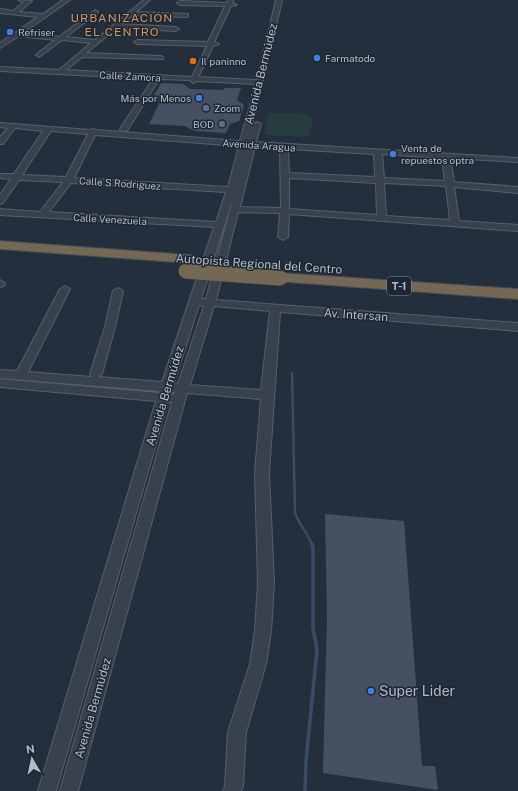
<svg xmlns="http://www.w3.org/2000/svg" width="518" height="791" viewBox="0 0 518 791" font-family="'Public Sans',sans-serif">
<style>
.green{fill:#263c3f}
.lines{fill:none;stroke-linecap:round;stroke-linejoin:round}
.stream-far1{stroke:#394c67;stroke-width:2.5}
.stream{stroke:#394c67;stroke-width:3.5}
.building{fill:#455162}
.minor-casing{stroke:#565f6c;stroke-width:2}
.highway-casing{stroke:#434c59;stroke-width:2}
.minor{fill:#38414e;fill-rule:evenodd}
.highway{fill:#746855;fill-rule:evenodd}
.highway-bridge-casing{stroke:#434c59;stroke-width:16;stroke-linecap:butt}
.highway-bridge{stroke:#746855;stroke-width:15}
.shop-dot{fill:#3f7fe0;stroke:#1d2633;stroke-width:1.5}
.food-dot{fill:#e8710a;stroke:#1d2633;stroke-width:1.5}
.service-dot{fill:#5c6f8a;stroke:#1d2633;stroke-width:1.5}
.labels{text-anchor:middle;stroke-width:3;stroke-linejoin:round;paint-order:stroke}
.far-poi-label{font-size:10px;fill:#b4bcc9;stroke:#1d2633;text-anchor:start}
.far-street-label{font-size:10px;fill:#b4bcc9;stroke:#1d2633}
.shield{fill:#1d2633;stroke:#878f9c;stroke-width:1}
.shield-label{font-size:11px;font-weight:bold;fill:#b4bcc9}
.far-quarter-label{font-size:12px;letter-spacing:1px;fill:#d59563;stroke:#1d2633}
.street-label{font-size:12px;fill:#b4bcc9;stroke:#1d2633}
.near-poi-label{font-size:14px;fill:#b4bcc9;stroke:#1d2633;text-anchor:start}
</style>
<rect width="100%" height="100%" fill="#242f3e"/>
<path class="green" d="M268 113H299L313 118 309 137 264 135Z"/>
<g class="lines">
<path class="stream-far1" d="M292 373 295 512C298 524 308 533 312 545"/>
<path class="stream" d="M305 791 306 761 317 650 313 628V548L312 544"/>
</g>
<path class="building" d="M161 83 183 84 190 89 223 90 224 88H241L237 100 244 105 239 121 230 124 226 133 195 131 185 126 149 124 160 102 154 95Z
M325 514 404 521 422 766H435L438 790 323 773 327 617Z"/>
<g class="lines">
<g class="minor-casing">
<path id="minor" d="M18 0 32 1 19 12 43 14 63 0H70L23 33 59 37 95 10 98 12 97 13 66 37 95 40 144 0H150L136 12 188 14V16L186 17 133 15 121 24 176 27 179 29 176 31 117 28 86 53 161 56 163 57V59L82 57 66 70 192 77 207 46 137 44 134 42 137 40 208 42 225 6 180 5 177 3 180 1 227 3 228 0H234L232 3 237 5 231 6 214 42 219 44 213 46 198 77 257 80 276 0H282L263 82 248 142 253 124 257 122 261 124 256 142 518 158V162L450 158 454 182 518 187V193L454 187 459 221 518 225V231L289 214 288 237 283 240 278 237 280 213 238 212 216 300 518 323V331L280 312 269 473 274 583 271 631 266 664 246 732 243 786 241 791H223L225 786 228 732 250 664 255 631 258 583 255 473 261 399 187 393 78 791H60L172 402H168L56 791H38L156 401 0 387V379L159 393V391L0 378V370L17 371 60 289 65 286 70 289 28 372 92 377 90 374 105 327 113 291 118 288 123 291 115 327 102 374 98 377 162 382 214 227 0 215V209L40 212 63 182 19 180 3 203 0 204V195L11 179 0 178V174H14L43 131 15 128 3 144H0V137L8 128 0 127V123L90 130 93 129 96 130 240 141 256 84 196 81 193 83 190 80 159 79 127 131H121L120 129 153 79 0 71V67L59 70 91 43 62 40 39 57 36 55 37 54 55 40 19 36 0 48V43L38 17 0 13V9L13 11 24 2ZM51 131 88 134 66 177 22 175ZM95 135 239 146 228 187 74 178ZM255 147 280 148 281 208 240 207ZM288 149 374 154 375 177 289 173ZM382 154 442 158 445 181 384 178ZM289 178 376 183 377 215 289 209ZM71 183 226 192 216 222 49 212ZM384 183 446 186 450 220 386 216ZM235 192 206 299H201ZM199 305 204 306 178 384 174 383ZM214 306 270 311 261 390 190 385ZM171 392H175L174 395 170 394Z
M0 280 5 283 4 286 0 287Z"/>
</g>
<g class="highway-casing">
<path id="highway" d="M0 241 189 255 194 256 196 259 194 262 189 263 0 249Z
M280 273 518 289V299L275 281 272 278 275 275Z"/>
</g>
<use href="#minor" class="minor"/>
<use href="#highway" class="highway"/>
<g class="highway-bridge-casing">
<path id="highway-bridge" d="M186 271 280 278"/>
</g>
<use href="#highway-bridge" class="highway-bridge"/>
</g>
<g class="shop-dot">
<circle cx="10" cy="32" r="4"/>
<circle cx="317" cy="58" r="4"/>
<circle cx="199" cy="98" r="4"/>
<circle cx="393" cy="154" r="4"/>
<circle cx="371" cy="691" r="4"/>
</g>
<circle class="food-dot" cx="193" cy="61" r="4"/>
<g class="service-dot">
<circle cx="206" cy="108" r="4"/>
<circle cx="222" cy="124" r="4"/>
</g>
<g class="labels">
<g class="far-poi-label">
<text x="18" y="36">Refriser</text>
<text x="325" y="62">Farmatodo</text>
<text x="201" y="65">Il paninno</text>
<text x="191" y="102" text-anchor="end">Más por Menos</text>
<text x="214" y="112">Zoom</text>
<text x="214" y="128" text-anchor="end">BOD</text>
<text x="401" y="152">Venta de<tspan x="401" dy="12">repuestos optra</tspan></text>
</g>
<g class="far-street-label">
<text transform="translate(130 76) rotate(3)" y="4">Calle Zamora</text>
<text transform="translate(259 145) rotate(4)" y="4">Avenida Aragua</text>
<text transform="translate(120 183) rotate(4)" y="4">Calle S Rodriguez</text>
<text transform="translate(110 219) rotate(3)" y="4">Calle Venezuela</text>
</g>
<rect class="shield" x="387" y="277" width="24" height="18" rx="3"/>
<g class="shield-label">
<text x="399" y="290">T-1</text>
</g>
<g class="far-quarter-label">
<text x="122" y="22">URBANIZACIÓN<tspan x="122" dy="14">EL CENTRO</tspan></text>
</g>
<g class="street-label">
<text transform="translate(261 74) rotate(-76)" y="4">Avenida Bermúdez</text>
<text transform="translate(259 264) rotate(4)" y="4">Autopista Regional del Centro</text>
<text transform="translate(356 315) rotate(4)" y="4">Av. Intersan</text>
<text transform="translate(165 396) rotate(-73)" y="4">Avenida Bermúdez</text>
<text transform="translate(93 708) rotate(-74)" y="4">Avenida Bermúdez</text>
</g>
<g class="near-poi-label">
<text x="379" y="696">Super Lider</text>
</g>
</g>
<g transform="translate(32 759) rotate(351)" stroke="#1d2633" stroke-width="3" paint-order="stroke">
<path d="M0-3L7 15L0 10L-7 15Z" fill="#b4bcc9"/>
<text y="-6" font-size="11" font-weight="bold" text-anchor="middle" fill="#b4bcc9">N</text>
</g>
</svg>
